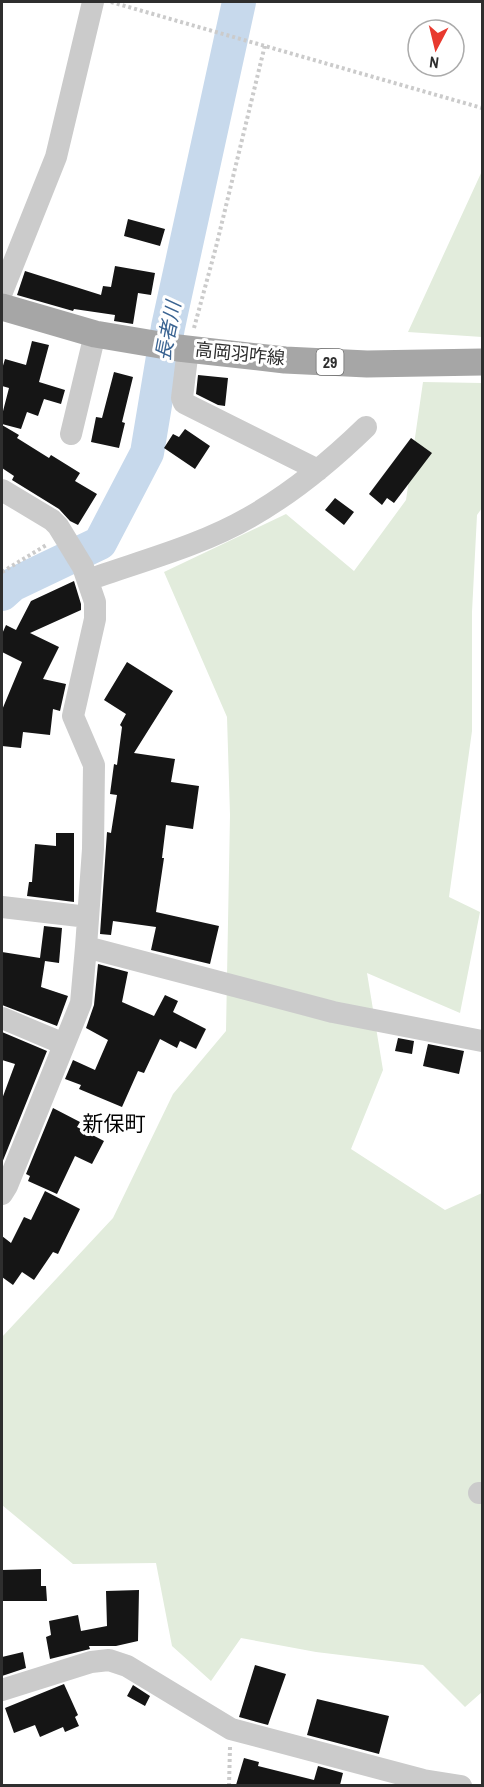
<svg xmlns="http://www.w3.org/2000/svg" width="484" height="1787" viewBox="0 0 484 1787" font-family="'Archivo Narrow','Noto Sans JP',sans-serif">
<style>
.green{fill:#e2ecdc}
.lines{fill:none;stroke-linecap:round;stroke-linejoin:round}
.river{stroke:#c7d9ec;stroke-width:34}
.building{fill:#151515}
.path{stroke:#cbcbcb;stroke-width:4;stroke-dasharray:3 3;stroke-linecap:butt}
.minor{stroke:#cbcbcb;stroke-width:22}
.major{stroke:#a6a6a6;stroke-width:27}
.labels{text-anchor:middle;stroke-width:6;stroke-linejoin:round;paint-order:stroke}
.shield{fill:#fff;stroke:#6d6d6d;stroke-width:1.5}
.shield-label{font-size:16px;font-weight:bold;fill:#2e2e2e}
.street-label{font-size:18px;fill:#2e2e2e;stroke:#fff}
.water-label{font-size:20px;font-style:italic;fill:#3b6492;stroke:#fff}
.quarter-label{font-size:21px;fill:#000;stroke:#fff}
</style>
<rect width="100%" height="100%" fill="#fff"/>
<path class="green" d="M482 171V337L408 332Z
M423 382 482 383V508L477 515 472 612V731L449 897 480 912 460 1013 367 973 383 1070 351 1149 445 1210 482 1193V1692L465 1707 423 1665 316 1652 241 1638 211 1681 172 1646 156 1563 73 1564 2 1505V1337L113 1218 173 1094 226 1031 230 815 227 717 164 572 286 514 354 571 406 500Z"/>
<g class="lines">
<path class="river" d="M2 594 12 585 100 543 147 453 168 327 239 2"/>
</g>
<path class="building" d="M128 219 165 229 160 246 124 236Z
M115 266 155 273 151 295 138 293 133 324 114 321 115 315 74 309 73 311 17 295 25 271 101 295 103 286 111 287Z
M32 341 49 345 39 382 65 390 61 404 44 399 38 416 27 412 21 429 2 424V415L9 388 2 386V369L5 359 26 365Z
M114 372 133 377 122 422 125 423 119 448 91 442 96 417 102 418Z
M198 375 228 378 225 406 218 405 196 394Z
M2 425 19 435 17 438 49 458 51 455 80 473 75 481 97 494 78 525 70 521 59 509 12 480 14 476 2 468Z
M185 429 210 446 195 469 164 448 173 434 179 437Z
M411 438 432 453 394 503 387 498 382 505 369 494Z
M335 498 354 512 344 525 325 510Z
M74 581 81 604V610L30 633 59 647 43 679 66 684 60 711 53 709 50 735 23 732 21 748 2 746V710L22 662 2 652V634L6 625 16 630 31 601Z
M127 662 173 691 134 753 175 759 171 782 199 786 193 829 166 825 162 858H164L156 912 219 926 210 964 151 950 156 927 113 921 111 935 100 934 107 832 111 833 117 795 110 794 114 764 117 765 122 727 120 725 126 714 104 700Z
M56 833H74V902L27 896 29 882H32L35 844 56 846Z
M44 926 62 928 59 963 45 961 41 987 68 996 57 1026 2 1005V952L40 958Z
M98 964 128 972 122 1002 154 1016 165 995 178 1001 173 1012 206 1029 196 1049 180 1041 177 1048 160 1039 144 1073 138 1071 122 1107 79 1089 81 1085 65 1079 73 1060 95 1070 108 1040 86 1028 94 1005Z
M2 1032 47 1051 2 1163V1099L15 1064 2 1060Z
M398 1038 414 1041 412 1054 395 1051Z
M428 1044 464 1051 459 1074 423 1066Z
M53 1108 80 1122 77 1127 104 1141 92 1164 75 1156 57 1194 28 1181 30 1176 26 1174Z
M45 1191 80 1209 58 1254 53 1252 34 1280 22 1272 13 1285 2 1277V1236L11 1243 24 1217 31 1220Z
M41 1569V1586H46L47 1601H2V1570Z
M139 1590 138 1641 116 1646H89L90 1649 50 1659 46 1637 51 1635 49 1621 78 1615 81 1631 107 1626 106 1591Z
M23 1652 26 1668 2 1676V1657Z
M255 1665 286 1674 268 1725 239 1717Z
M64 1684 78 1715 75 1717 79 1726 65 1732 63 1727 40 1737 35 1725 14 1733 5 1708Z
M133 1685 150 1696 145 1706 127 1696Z
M317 1699 389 1716 379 1754 307 1735Z
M244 1758 259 1762 258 1766 314 1780 318 1766 343 1773 340 1785H236Z"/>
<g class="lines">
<path class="path" d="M111 2 482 108
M194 328 216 247 265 45
M2 572 48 544
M229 1786 230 1747"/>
<path class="minor" d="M2 292 56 157 93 2
M188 349 182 398 184 403 318 470
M71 434 95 334
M2 490 52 520 58 526 83 567 95 602V619L73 716 94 765 93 849 86 947 81 1003 7 1186 2 1194
M88 580C141 561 200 546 250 517 292 493 331 461 366 427
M2 907 88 917
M86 947 333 1012 482 1041
M2 1018 64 1044
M479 1493H482
M2 1690 91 1662 109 1660 127 1666 231 1729 423 1780 461 1786"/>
<path class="major" d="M2 307 95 334 178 348 285 360 367 364 482 362"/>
</g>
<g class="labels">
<rect class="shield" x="316.5" y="349" width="27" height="26" rx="4.5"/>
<g class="shield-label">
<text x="330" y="368">29</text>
</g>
<g class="street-label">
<text transform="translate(240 354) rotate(6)" y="6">高岡羽咋線</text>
</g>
<g class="water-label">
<text transform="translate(168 331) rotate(-79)" y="7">長者川</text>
</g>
<g class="quarter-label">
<text x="114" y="1131">新保町</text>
</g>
</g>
<rect width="484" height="1787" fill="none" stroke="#2e2e2e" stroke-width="6"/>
<g transform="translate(436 48) rotate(187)"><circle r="28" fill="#ffffff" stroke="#ababab" stroke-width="1.5"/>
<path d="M0-4.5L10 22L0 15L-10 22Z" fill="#e8392e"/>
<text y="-9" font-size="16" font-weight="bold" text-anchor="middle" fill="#2e2e2e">N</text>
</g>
</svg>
